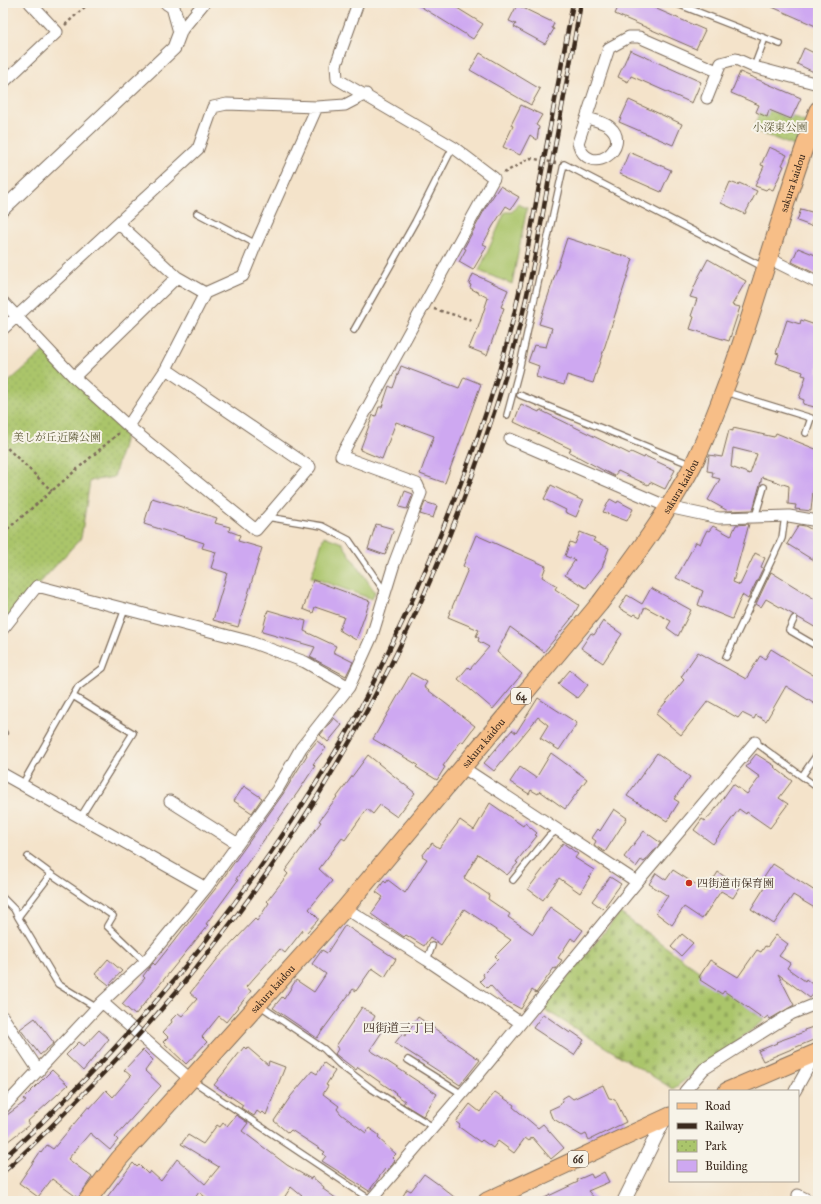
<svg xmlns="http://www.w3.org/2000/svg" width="821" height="1204" viewBox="0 0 821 1204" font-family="'IM FELL Great Primer','Noto Serif JP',serif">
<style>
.grass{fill:#aac56b;stroke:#727844}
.cemetery{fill:url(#cemetery-stones);stroke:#727844}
.park{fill:url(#park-dots);stroke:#727844}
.building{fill:#cea8f1;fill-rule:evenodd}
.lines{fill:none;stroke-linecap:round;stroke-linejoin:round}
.service-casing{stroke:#7c6b5a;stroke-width:8}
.minor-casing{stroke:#7c6b5a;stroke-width:13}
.tertiary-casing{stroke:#7c6b5a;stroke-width:15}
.primary-casing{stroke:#7c6b5a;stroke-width:19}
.path{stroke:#7c6b5a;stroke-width:2.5;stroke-dasharray:3 3;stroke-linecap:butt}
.service{stroke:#fff;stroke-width:5.5}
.minor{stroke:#fff;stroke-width:11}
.tertiary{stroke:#fff;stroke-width:13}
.primary{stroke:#f7be87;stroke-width:17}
.rail-casing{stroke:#3b2a1e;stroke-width:4.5}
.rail{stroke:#f7f3e8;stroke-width:3;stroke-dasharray:9;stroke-linecap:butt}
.poi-dot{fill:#c8321e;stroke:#f7f3e8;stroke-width:1.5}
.labels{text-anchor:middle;stroke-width:4;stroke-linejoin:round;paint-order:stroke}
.shield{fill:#f7f3e8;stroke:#73665b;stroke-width:1}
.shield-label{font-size:10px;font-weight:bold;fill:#3b2a1e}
.park-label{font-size:11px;fill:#5c5835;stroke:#f7f3e8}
.street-label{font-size:11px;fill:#3b2a1e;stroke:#f7f3e8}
.poi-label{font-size:11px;fill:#3b2a1e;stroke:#f7f3e8;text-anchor:start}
.neighbourhood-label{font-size:12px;fill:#3b2a1e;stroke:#f7f3e8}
</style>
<defs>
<pattern id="cemetery-stones" width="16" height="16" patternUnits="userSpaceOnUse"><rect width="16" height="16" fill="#aac56b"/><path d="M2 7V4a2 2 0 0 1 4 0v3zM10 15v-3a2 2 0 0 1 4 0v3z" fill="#93a95c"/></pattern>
<pattern id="park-dots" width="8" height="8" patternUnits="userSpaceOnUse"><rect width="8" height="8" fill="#aac56b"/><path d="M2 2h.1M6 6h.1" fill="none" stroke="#93a95c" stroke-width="1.8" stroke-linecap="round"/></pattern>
</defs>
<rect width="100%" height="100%" fill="#f7f3e8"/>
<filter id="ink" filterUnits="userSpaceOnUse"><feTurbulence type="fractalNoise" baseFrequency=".025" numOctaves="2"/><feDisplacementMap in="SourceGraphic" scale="8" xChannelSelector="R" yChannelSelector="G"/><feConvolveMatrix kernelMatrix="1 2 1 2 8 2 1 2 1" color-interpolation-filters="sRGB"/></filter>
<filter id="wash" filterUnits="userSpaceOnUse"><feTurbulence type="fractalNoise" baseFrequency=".012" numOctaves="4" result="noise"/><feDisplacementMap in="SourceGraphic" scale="16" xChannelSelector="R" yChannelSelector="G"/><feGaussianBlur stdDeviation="0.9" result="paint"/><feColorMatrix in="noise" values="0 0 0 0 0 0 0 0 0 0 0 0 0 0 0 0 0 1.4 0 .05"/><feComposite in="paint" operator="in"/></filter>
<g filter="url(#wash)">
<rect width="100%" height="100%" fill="#f4e3ca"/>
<path class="grass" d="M518 204 527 208 512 284 479 271 505 212H512Z
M324 536 342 543 375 592 372 599 311 577Z"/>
<path class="cemetery" d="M620 913 765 1020 673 1089 542 1008Z"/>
<path class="park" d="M762 105 808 123 799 148 753 130Z
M47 348 128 426 114 477 90 481 81 538 37 586 3 629V387Z"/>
<g id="blocks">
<path class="building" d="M415 3H449L483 24 473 39Z
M620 3H643L705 30 696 49 615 14Z
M763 3H810L818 6V27Z
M517 5 554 23 552 28 554 29 545 44 514 27 516 24 509 21Z
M804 48 818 55V74L797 64Z
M630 50 701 82 692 103 631 76 628 82 618 77Z
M480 53 540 89 531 105 470 70Z
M740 72 801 98 791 119 769 110 767 117 756 112 759 105 731 93Z
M629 100 682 124 673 145 619 122Z
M521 105 542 115 536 125 539 127 537 140 530 135 520 155 503 147 513 126 511 125Z
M769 147 787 155 782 165 784 166 773 190 768 188 766 190 755 186 764 166 761 165Z
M629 152 671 170 661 192 620 174Z
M730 182 738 185 739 183 757 191 745 214 721 203Z
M500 186 519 197 511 209 506 206 493 226 483 244 487 246 473 270 459 262 466 249 464 248 486 207Z
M801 209 815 213 811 226 797 221Z
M567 238 633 259 593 383 567 375 564 385 536 377 539 366 528 362 534 345 546 347 552 328 539 324Z
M798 248 818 256V275L792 262Z
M708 259 746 281 732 305 740 307 729 341 690 329 694 317 691 316 697 299 690 297 699 276Z
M473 274 508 290 501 307 504 308 487 355 469 348 475 334H476L488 298 470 288 471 285 469 284Z
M787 320 800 324 801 320 818 326V408L803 404 804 400 799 398 806 376 802 375 803 372 776 363 779 354 776 353Z
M401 366 459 388 464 377 481 384 445 483 420 474 434 436 396 422 382 459 360 450 373 415 376 416 379 407H382L389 386 393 388Z
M521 404 539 412 540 410 630 454 631 452 644 458 645 456 675 470 665 489 650 482 648 485 618 471 614 476 612 475 569 452 571 449 514 422Z
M733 428 774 437 776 433 818 450V491H813L811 511 795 509 796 505 788 504 789 486 762 477 753 510 728 511 708 500 720 479 712 477 713 472 707 471 709 455 722 457 729 430 733 431ZM733 448 757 454 750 474 731 467Z
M551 485 583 501 576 517 565 512 566 510 544 499Z
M405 491 413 494 407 509 399 507Z
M152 498 217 518 215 523 230 527 229 531 240 535 238 541 262 548 238 627 213 620 227 573 211 568 216 552 202 548 204 543 144 524Z
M610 499 617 503 618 501 633 509 627 521 603 512Z
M425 502 437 506 433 518 420 514Z
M376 524 394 529 385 555 368 549Z
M749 524 733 582 740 585 755 553 765 558 761 567 763 568 748 599 742 595 732 619 698 605 703 591 676 578 696 542 700 544 707 530 709 531 713 526 731 536 736 525Z
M799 525 805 526 818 533V560L814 557 813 560 787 544Z
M580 532 595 538 593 541 609 548 602 567 586 588 565 575 575 560 565 556 570 542 575 544Z
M476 535 546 566 542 577 557 586 555 589 579 605 571 619 544 652 510 627 497 652 522 674 493 709 458 679 468 667 470 669 489 647 478 641 479 638 476 636 479 630 448 617 468 569 463 566Z
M771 572 818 601V629L766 599 761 607 756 604Z
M313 580 370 601 356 640 339 630 344 617 315 607 313 613 303 609Z
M651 588 691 610 678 636 667 628 671 621 645 607 640 617 635 614 633 616 619 608 627 595 642 604Z
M268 610 306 621 304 631 336 646 333 652 353 662 346 676 310 657 315 647 262 632Z
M603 621 622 634 603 663 581 648 591 633 594 635Z
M771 649 818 678V706L786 686 766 721 756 715 754 719 742 713 738 718 708 701 681 735 656 714 684 680 681 677 698 652 746 679 760 656 765 659Z
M570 670 588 685 577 698 558 684Z
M411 673 427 682 424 687 475 726 463 742 461 741 443 766 445 767 437 780 416 767 418 765 373 739Z
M538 698 577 723 559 750 540 738 548 725 538 717 494 771 484 763 512 730 516 733Z
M334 718 342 725 328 742 320 735Z
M317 741 326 748 313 764 315 766 298 792 236 879 238 880 206 924 208 925 135 1015 122 1004 145 978 143 976 153 963 155 965 216 888 283 794 307 755 306 754Z
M551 753 587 779 565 809 540 791 538 794 531 790 529 794 510 782 520 767 536 778Z
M657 753 690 777 674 799 679 802 667 821 627 796Z
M756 754 775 766 774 767 792 781 779 798 788 804 770 828 747 812 746 814 739 809 713 844 694 830 702 819 705 821 714 811 733 784 747 794 760 777 746 767Z
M368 755 415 793 397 817 380 805 373 814 367 809 345 840 342 838 319 869 332 881 309 909 318 918V920L306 933 303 930 285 953 280 949 246 987 251 991 226 1022 219 1016 202 1037 207 1042 186 1064 163 1042 168 1037 163 1032 172 1022 171 1020 178 1013 182 1016 197 999 190 993 219 957 255 919 257 921 269 903 267 901 288 874 285 871 321 822 319 821Z
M244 786 262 798 252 813 234 801Z
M490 803 523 826 525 823 537 833 535 835 537 836 516 862 518 863 507 875 478 854 464 878 489 895 488 899 510 914 508 917 533 934 550 907 583 930 575 941 571 938 558 958 562 960 556 969 554 968 536 993 532 990 521 1009 503 999 490 985 487 988 480 981 484 977 483 974 498 959 495 956 511 940 464 909 441 945 430 937 424 946 406 935 404 937 371 914 383 897 376 892 384 881 386 883 388 880 405 893 427 859 422 856 432 843 439 848 460 820 474 830Z
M614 809 627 818 605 852 594 845 596 841 592 838 598 829 600 831Z
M644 831 661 843 644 862 641 860 636 867 624 857Z
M563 843 578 854 575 858 594 870 580 893 559 878 543 900 528 889Z
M773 864 818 893V910L793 895 774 924 751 909 768 882 763 879Z
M673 870 706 891 718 872 740 887 733 898 721 891 702 919 684 907 672 925 656 913 668 896 649 884 656 873 666 880Z
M610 877 621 884 603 909 592 901Z
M345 925 396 959 385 977 372 968 356 991 353 989 317 1038 273 1008 282 997 284 999 296 980 314 992 326 974 312 964 322 950 327 953Z
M682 934 693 943 681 956 671 947Z
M776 935 788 944 779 956 790 963 787 968 805 981 806 979 818 989 810 998 778 974 794 1005 770 1019 768 1016 764 1019 724 991 722 994 700 980 701 979 699 977 710 960 738 977 757 950 761 952 765 946 767 947Z
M108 959 122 971 109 985 95 974Z
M362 1007 375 1016 372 1022 384 1029 370 1050 437 1094 423 1116 403 1104 405 1101 395 1094 396 1093 358 1067 356 1070 335 1054 338 1049 336 1046Z
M543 1014 570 1033 571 1031 584 1040 574 1055 533 1028Z
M418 1017 480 1060 460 1085 395 1043 402 1034 405 1036Z
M35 1018 54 1043 40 1055 20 1029Z
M816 1026 818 1038 763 1061 758 1051 777 1043 776 1042 804 1032V1030Z
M99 1030 109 1039 83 1071 66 1055 79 1042 84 1046Z
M244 1047 246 1049 247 1047 268 1065 269 1061 285 1067 266 1115 263 1112 261 1114 257 1111 254 1116 241 1108 243 1105 214 1085Z
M143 1050 153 1060 145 1071 161 1086 115 1137 118 1140 110 1150 90 1133 68 1159 92 1177 78 1198 52 1179 38 1197 19 1183 40 1152 41 1153 47 1145 53 1149 88 1107 90 1108 106 1090 113 1097 131 1076 124 1070Z
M324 1063 335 1071 326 1085 328 1086 323 1094 339 1106 337 1109 341 1114 366 1133 369 1128 379 1135 378 1138 396 1154 392 1158 395 1161 387 1171 385 1169 369 1191 322 1161 326 1156 323 1154 325 1152 291 1130 288 1133 274 1121 291 1096 312 1071 317 1074Z
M52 1070 68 1085 27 1122 29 1125 3 1145V1118L26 1101 23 1099Z
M603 1085 609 1098 615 1099 626 1122 589 1140 586 1134 582 1136 552 1118 549 1110 560 1105 563 1098 568 1095 573 1099Z
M495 1092 514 1105 513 1107 538 1128 543 1124 564 1148 551 1159 532 1137 529 1141 525 1138 514 1153 498 1141 493 1148 482 1140 480 1142 459 1127 460 1125 456 1122 470 1104 480 1112Z
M236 1115 248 1123 242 1131 287 1165 311 1179 312 1177 324 1187 323 1189 340 1201H308L291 1187 282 1201H210L199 1192 193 1201H113L107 1197 133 1163 137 1167 139 1165 148 1174 150 1171 161 1181 177 1159 205 1184 219 1167 181 1144 188 1135 203 1144 217 1125 220 1127 223 1123 227 1126Z
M604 1172 609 1182 588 1191 597 1201H538L578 1182 577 1180 591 1174 593 1178Z
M424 1174 438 1184 459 1201H400L407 1189 411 1191Z"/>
</g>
</g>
<g filter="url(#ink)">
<use href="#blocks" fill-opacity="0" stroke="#7c6b5a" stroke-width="1"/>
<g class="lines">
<g class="service-casing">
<path id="service" d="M675 3 780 44
M754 67 765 38
M197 213 256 244
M354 330 415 222 453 147
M726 392 811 418 806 433
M520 395 692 465
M507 415 519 370 564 164 763 267
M267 517 322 526 349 540 385 592
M755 517 764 487
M794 619 789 630 818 647
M726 657 782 538 785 516
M73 696 133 733 80 818
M3 732 4 733
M755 742 818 788
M802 776 818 753
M22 785 78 687 103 668 125 609
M28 857 51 874
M513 880 549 836 558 830
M3 898 14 909 18 917
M427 960 432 946
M259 1005 324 1049 339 1064 372 1089 433 1127
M97 1008 58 984 18 917 51 874 113 916 107 926 145 962
M408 1060 462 1094
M193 1081 371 1200"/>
</g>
<g class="minor-casing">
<path id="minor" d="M180 32 204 3
M3 83 57 32 30 3
M707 98 721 63 736 59 754 67 818 84
M587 118C594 120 604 122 610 127 633 147 589 180 578 143L609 48 629 37H639L717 71
M118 223 177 277 205 293 166 369 128 426
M768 258 818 283
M205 293 243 276 256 244 317 107
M3 302 74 377 128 426 256 530 310 467 166 369
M3 329 198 149 213 107 227 104 317 107 345 105 366 94
M74 377 177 277
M510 439 668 507 719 518 789 516 818 521
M3 629 37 586 248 641 305 662 349 687
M462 767 637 882
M3 774 206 888
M170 801 238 844
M345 908 427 960 521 1023
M102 1002 191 1080
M3 1017 39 1071
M685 1091 704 1069 791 1014 818 1003
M795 1091 816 1053
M3 1108 102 1002 145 962 206 888 277 790 301 748 349 687 372 636 394 564 421 493 417 484 341 456 494 178 453 147 337 79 336 65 358 3
M798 1195 810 1201
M370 1201 474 1080 637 882 755 742"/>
</g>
<g class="tertiary-casing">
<path id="tertiary" d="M3 209 174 48 180 32 173 7 167 3
M624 1201 665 1118"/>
</g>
<g class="primary-casing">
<g id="primary">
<path d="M727 1091 818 1052"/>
<path id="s1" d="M87 1201 119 1159 345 908 600 603C633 559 667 514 693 465 708 435 720 402 732 370 763 284 785 195 818 110"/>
<path d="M487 1201 670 1116"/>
</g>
</g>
<path class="path" d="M65 25 89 3
M504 173 530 158 556 163
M434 309 472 320
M3 444 52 491
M3 533 119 433"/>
<use href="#service" class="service"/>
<use href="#minor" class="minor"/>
<use href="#tertiary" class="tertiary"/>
<use href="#primary" class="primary"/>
<g class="rail-casing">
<path id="rail" d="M3 1159C135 1039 249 898 340 744 365 703 385 658 406 614 444 530 479 443 504 354 519 301 528 246 538 192 550 129 561 66 573 3
M3 1172C35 1145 64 1113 94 1083 294 877 430 633 511 358 526 307 536 253 545 201 557 135 569 69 581 3"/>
</g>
<use href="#rail" class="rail"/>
</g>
</g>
<circle class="poi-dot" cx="689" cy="883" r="4"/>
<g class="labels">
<g class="shield">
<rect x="511" y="688" width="20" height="16" rx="3"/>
<rect x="568" y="1151" width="20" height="16" rx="3"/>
</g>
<g class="shield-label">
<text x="521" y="700">64</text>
<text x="578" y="1163">66</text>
</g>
<g class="park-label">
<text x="780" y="131">小深東公園</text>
<text x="57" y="441">美しが丘近隣公園</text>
</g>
<g class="street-label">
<text dy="4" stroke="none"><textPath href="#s1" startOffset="1254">sakura kaidou</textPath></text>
<text dy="4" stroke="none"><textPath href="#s1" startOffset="930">sakura kaidou</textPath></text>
<text dy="4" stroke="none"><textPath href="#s1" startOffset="606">sakura kaidou</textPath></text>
<text dy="4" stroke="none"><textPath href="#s1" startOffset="282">sakura kaidou</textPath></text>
</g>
<g class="poi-label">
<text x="697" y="887">四街道市保育園</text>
</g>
<g class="neighbourhood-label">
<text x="399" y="1032">四街道三丁目</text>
</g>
</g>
<rect width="821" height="1204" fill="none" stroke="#f7f3e8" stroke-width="16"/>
<rect x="669" y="1090" width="130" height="92" fill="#f7f3e8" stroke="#aca397"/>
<rect x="677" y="1103" width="20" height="6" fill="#f7be87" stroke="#aca397"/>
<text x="705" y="1110" font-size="12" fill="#3b2a1e">Road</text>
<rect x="677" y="1123" width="20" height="6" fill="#3b2a1e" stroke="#aca397"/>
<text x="705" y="1130" font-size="12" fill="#3b2a1e">Railway</text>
<rect x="677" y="1140" width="20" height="12" fill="url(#park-dots)" stroke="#aca397"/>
<text x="705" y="1150" font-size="12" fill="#3b2a1e">Park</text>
<rect x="677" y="1160" width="20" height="12" fill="#cea8f1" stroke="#aca397"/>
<text x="705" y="1170" font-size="12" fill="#3b2a1e">Building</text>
</svg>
